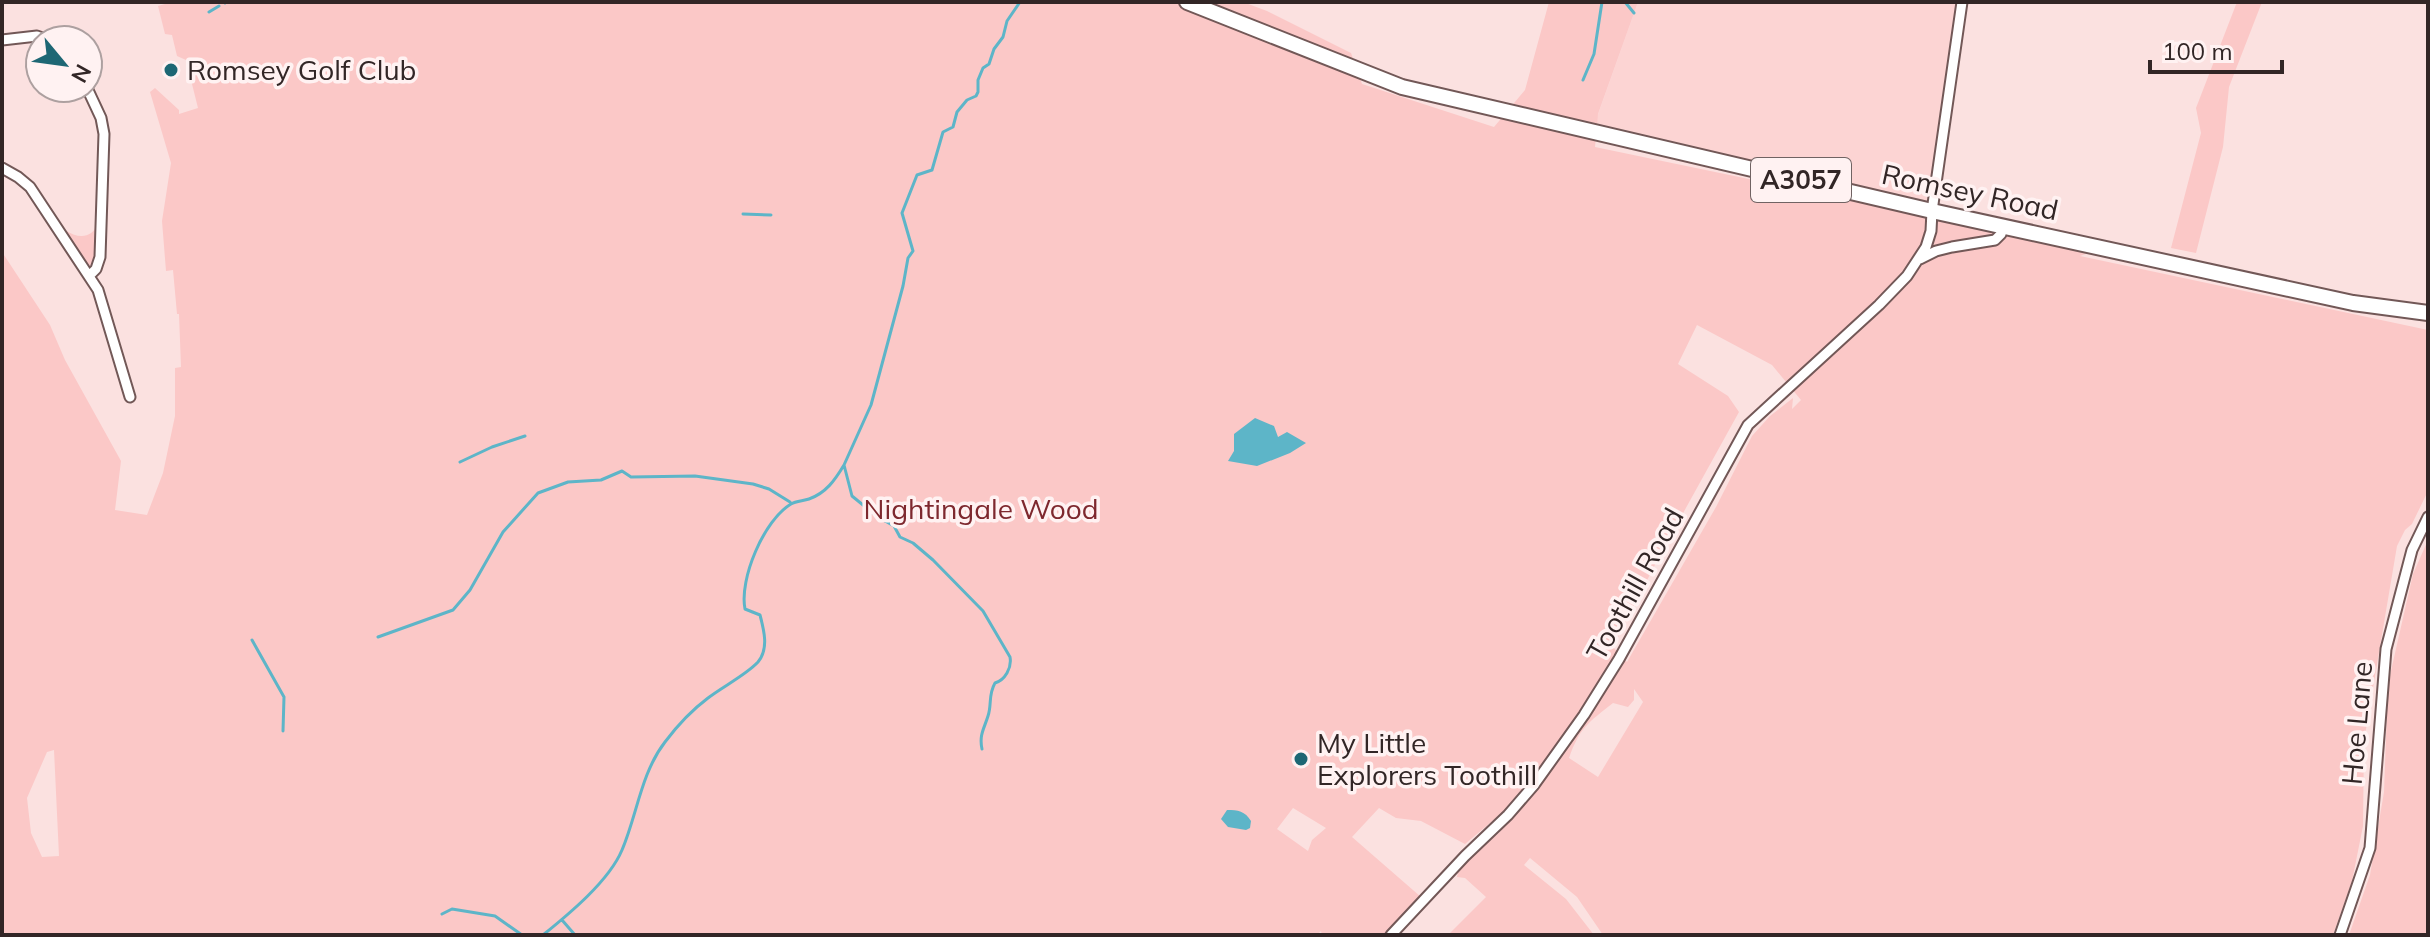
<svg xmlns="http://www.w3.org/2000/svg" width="2430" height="937" viewBox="0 0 2430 937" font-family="Mulish,sans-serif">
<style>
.built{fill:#fcd4d3}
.green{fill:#fbc8c7;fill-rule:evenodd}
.water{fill:#5db5c8}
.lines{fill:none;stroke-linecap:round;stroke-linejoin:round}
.stream{stroke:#5db5c8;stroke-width:3}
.minor-casing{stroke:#725857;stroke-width:13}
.primary-casing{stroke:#725857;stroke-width:18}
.minor{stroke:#fff;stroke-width:9}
.primary{stroke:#fff;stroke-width:14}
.poi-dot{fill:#1e6774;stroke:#fff2f2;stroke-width:3}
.labels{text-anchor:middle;stroke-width:7;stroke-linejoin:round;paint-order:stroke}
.shield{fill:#fff2f2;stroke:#706363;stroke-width:2}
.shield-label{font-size:26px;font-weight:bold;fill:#322626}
.poi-label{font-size:28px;fill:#322626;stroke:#fff2f2;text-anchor:start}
.street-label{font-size:28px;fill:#322626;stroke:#fff2f2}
.park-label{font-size:28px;fill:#7e282e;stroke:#fff2f2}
</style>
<rect width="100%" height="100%" fill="#fbe1e0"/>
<path class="built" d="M1638 2H1962L1932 211 1591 134Z"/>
<path class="green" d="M172 2H1243L1267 11 1351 53 1362 84 1494 127 1525 90 1549 2H1638L1598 114 1595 147 2094 251 2080 256 2428 330V491L2412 524 2405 530 2397 546 2364 741 2363 826 2352 881 2333 935H1603L1577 897 1530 858 1524 865 1566 899 1594 935H1448L1486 897 1465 878 1457 877 1459 867 1500 832 1502 813 1465 844 1421 821 1396 818 1379 808 1352 837 1421 897 1383 935H1322L1321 931 1317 935H2V252L50 325 65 360 121 461 115 510 147 515 163 473 175 416V368L181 367 179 314H177L173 270 166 271 162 221 171 163 150 92 155 88 179 110V114L198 108 186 60 177 56 172 35 165 34 158 6ZM1697 325 1772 365 1801 400 1792 409 1793 398 1770 416 1752 436 1716 507 1627 662 1613 647 1661 553 1739 412 1728 396 1678 364ZM1634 689 1643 702 1598 777 1569 758C1580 727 1588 723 1613 703L1628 707 1634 700ZM54 750 59 856 42 857 31 833 27 798 47 752ZM1293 808 1326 828 1312 840 1308 851 1277 829Z
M2237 2H2262L2229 87 2223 147 2196 253 2171 248 2201 133 2196 108Z
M98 223 97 257 94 264 87 266 65 230C78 239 92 239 98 223Z
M2428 540V935H2349L2370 875 2384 792 2388 684 2413 574Z"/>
<path class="water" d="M1255 418 1274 426 1278 437 1287 432 1306 443 1290 453 1257 466 1228 461 1234 451V434Z
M1227 810C1238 810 1245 811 1251 821L1250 828 1246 830 1228 827 1221 819Z"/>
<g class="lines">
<path class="stream" d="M1625 2 1634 13
M225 3 226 2
M209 12 219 6
M1583 80 1594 54 1602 2
M743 214 771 215
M460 462 492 447 525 436
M874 514 852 496 844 465 871 405 903 286 908 258 913 251 902 213 917 175 932 170 943 132 953 127 957 112 967 100 976 96 978 92V80L983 68 989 64 994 49 1003 37 1007 21 1020 2
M878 517 894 526 900 537 913 543 933 560 983 611 1010 657C1012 668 1005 680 995 683 988 695 992 704 988 716 984 729 979 735 982 749
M378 637 453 610 470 590 503 532 538 493 568 482 601 480 622 471 631 477 695 476 753 484 769 489 790 502
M252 640 284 697 283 731
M442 914 452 909 495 916 522 935
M562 920 575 935
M543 935C569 914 609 881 622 850 637 815 641 773 665 742 677 726 692 710 708 698 722 687 746 675 758 662 769 649 764 630 760 615L745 609C739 579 764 520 791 504 796 501 803 501 809 499 826 493 835 480 844 465"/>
<g class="minor-casing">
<path id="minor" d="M2 40 37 36 48 40
M87 88 101 118 104 134 100 257 96 269 89 276
M2 168 18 177 30 187 98 290 130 397
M1920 259 1936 251 1952 247 1995 240 2001 234 2004 225
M1391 935 1465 856 1508 815 1534 785 1584 715 1619 659 1748 425 1879 305 1907 276 1926 247 1931 231 1932 211 1962 2
M2340 935 2370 848 2386 649 2412 550 2428 517"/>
</g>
<g class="primary-casing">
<path id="primary" d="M1187 2 1402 87 1932 211 2353 303 2428 313"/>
</g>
<use href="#minor" class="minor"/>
<use href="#primary" class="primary"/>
</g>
<g class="poi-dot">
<circle cx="171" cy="70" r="8"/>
<circle cx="1301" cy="759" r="8"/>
</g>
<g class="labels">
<rect class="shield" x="1751" y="158" width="100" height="44" rx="6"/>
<g class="shield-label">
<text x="1801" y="189">A3057</text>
</g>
<g class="poi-label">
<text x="187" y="80">Romsey Golf Club</text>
<text x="1317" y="753">My Little<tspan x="1317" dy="32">Explorers Toothill</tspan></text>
</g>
<g class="street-label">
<text transform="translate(1970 192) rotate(12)" y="10">Romsey Road</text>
<text transform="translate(1635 584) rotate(-61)" y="10">Toothill Road</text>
<text transform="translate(2357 723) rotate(-85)" y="10">Hoe Lane</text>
</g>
<g class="park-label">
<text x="981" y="519">Nightingale Wood</text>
</g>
</g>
<rect width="2430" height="937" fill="none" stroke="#322626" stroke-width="8"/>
<g transform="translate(64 64) rotate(119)"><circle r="38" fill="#fff2f2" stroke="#ada0a0" stroke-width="2"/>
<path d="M0-6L14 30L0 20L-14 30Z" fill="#1e6774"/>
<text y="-12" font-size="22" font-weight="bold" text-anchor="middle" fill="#322626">N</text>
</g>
<path d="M2150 60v12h132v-12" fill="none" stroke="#322626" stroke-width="4"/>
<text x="2162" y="60" font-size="24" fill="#322626" stroke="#fff2f2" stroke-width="6" paint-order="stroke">100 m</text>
</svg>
